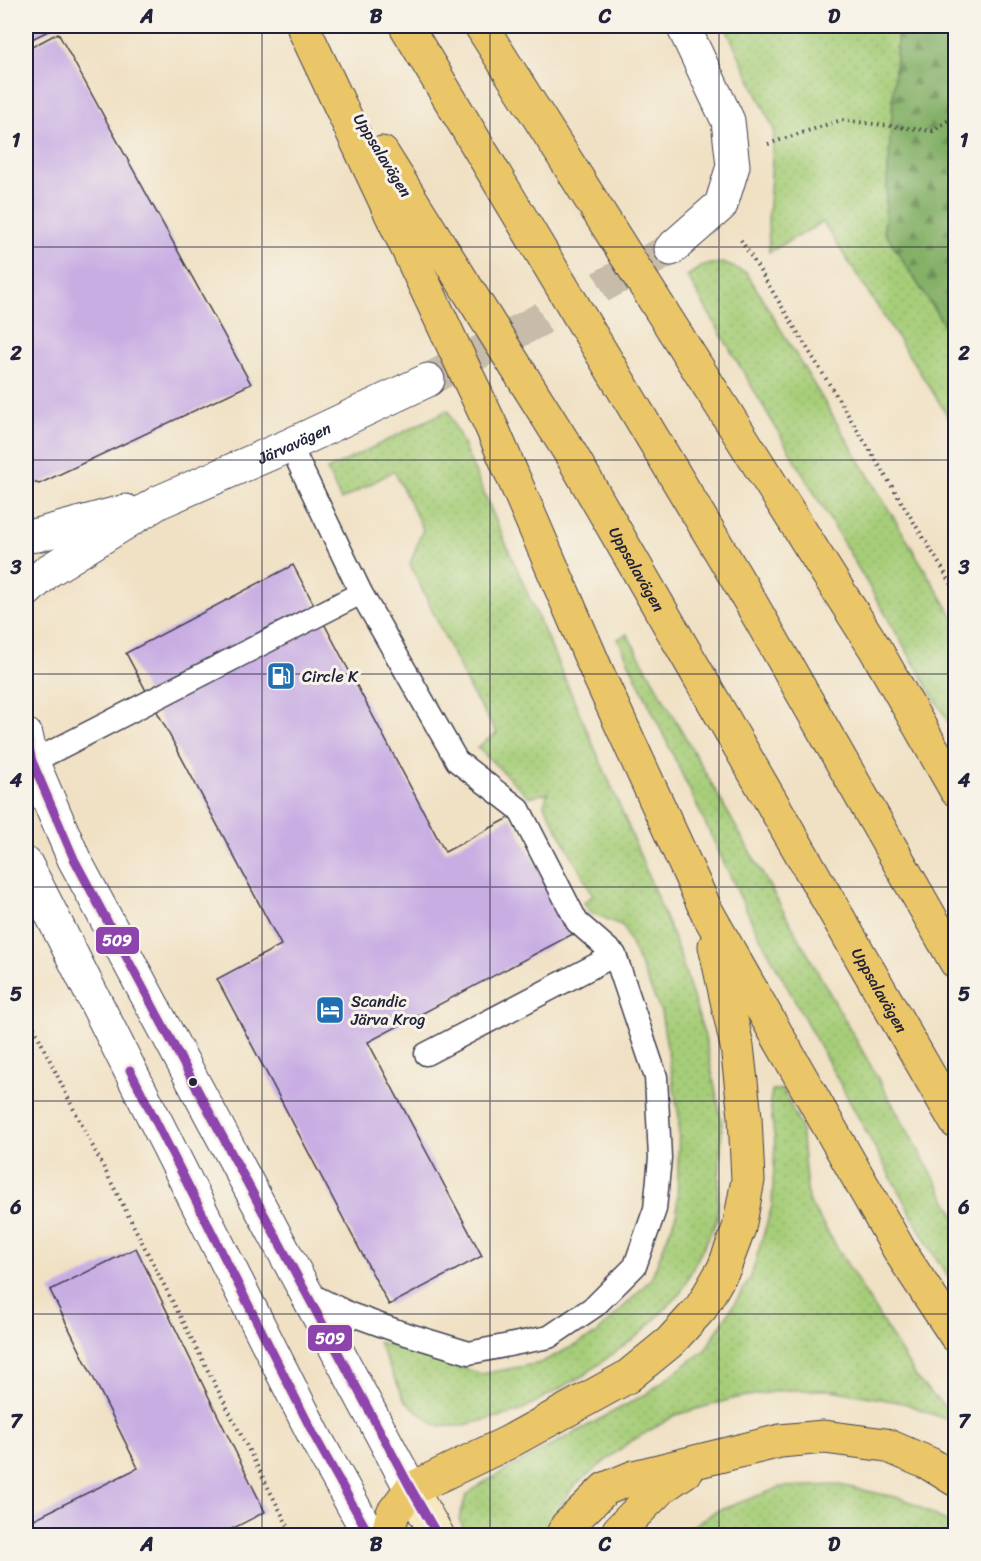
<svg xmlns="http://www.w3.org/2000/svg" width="981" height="1561" viewBox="0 0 981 1561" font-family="Sriracha,sans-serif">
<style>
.grass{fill:url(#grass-dots);stroke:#64785a;stroke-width:1.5}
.forest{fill:url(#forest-firs);stroke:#536952;stroke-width:1.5}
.building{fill:#c8ade3}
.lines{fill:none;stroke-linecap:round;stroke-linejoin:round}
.street-tunnel{stroke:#c7bba9;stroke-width:33;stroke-dasharray:33 16;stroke-linecap:butt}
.lane-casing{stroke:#413f50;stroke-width:25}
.street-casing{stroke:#413f50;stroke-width:35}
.secondary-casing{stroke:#413f50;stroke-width:35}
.highway-casing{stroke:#413f50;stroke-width:35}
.path{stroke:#413f50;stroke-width:4;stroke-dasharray:1.5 4.5;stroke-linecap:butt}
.lane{stroke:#fff;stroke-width:22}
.street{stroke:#fff;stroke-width:33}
.secondary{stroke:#f7e8c3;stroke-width:33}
.highway{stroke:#ebc669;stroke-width:33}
.bus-1-casing{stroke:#f7f3e8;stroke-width:14}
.bus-1{stroke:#8e44ad;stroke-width:9}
.grid{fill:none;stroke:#22223b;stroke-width:1.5;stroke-opacity:0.55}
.bus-dot{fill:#22223b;stroke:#f7f3e8;stroke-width:2}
.labels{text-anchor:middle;stroke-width:6;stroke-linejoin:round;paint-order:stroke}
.street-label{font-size:16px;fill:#22223b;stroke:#f7f3e8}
.poi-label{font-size:16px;fill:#22223b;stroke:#f7f3e8;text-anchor:start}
.line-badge{stroke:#f7f3e8;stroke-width:2}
.badge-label{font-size:16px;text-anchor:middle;font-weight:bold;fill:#fff}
.neatline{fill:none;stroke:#22223b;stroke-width:2}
.grid-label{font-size:20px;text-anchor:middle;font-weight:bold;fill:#22223b}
</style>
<defs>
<pattern id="grass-dots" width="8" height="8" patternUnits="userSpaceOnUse" patternTransform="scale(1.5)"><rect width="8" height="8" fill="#a6cd78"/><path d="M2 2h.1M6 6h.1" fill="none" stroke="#8fb069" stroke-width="1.8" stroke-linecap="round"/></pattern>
<pattern id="forest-firs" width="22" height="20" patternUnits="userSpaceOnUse" patternTransform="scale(1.5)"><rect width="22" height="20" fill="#84b068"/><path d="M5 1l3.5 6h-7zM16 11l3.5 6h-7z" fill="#6c8f57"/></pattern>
</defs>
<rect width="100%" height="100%" fill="#f7f3e8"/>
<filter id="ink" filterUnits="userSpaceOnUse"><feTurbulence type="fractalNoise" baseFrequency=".0167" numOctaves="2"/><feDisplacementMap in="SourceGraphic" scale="12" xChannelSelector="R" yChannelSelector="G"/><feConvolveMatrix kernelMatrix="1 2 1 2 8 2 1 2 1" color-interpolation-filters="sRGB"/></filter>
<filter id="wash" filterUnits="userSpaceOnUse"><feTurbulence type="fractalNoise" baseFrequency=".008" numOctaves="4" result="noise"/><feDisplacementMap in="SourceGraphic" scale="24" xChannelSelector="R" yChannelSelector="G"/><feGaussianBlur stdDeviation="1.35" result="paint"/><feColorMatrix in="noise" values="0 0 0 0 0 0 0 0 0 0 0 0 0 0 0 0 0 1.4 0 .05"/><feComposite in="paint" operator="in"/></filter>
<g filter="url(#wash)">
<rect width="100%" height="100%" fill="#f0e1c4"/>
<path class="grass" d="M725 26H898L884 231 955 342V427L823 222 769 252 768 221 774 130Z
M723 263 747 273 955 620V733L687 276 704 265Z
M448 410 625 818 679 952 705 1037 722 1123 717 1220 680 1294 640 1334 584 1375 518 1412 460 1426H437L405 1401 378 1342 482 1374 540 1363 597 1334 651 1279 677 1212 679 1117 661 1012 623 926 590 912 584 903 593 895 544 804 548 793 529 797 477 747 497 733 470 690 410 564 423 529 394 471 341 500 327 470Z
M627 634 955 1215V1288L928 1245 753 924 618 639Z
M783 1089 801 1128 808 1200 918 1380 955 1417V1423L904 1403 831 1390H785L735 1398 676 1415 628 1443 573 1487 542 1535H467L459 1519 466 1496 479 1485 646 1394 705 1350 750 1279 772 1206 775 1144 770 1102 772 1091Z
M839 1485 904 1499 955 1526V1535H680L714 1512 781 1487Z"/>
<path class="forest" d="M898 26H955V342L884 231Z"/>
<g id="blocks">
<path class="building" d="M26 26H58L26 42Z
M58 33 251 384 39 484 26 480V50Z
M293 565 445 852 511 817 573 934 368 1042 482 1256 389 1305 217 979 281 945 126 653Z
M136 1248 265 1512 218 1536H26V1523L138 1468 50 1290Z"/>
</g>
</g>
<g filter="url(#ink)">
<use href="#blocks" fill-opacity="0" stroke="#413f50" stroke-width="1.5"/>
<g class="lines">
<path class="street-tunnel" d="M428 380 671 249"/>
<g class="lane-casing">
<path id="lane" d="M290 445 361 593 457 761 519 809 577 922 615 955 656 1077 660 1158 655 1209 635 1266 595 1306 549 1337 469 1353 400 1332 350 1314 307 1293
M26 765 361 593
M426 1054 615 955"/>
</g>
<g class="street-casing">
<g id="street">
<path d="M671 249 721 205 733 166 728 121 683 26"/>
<path d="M26 536 37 535 126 511"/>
<path id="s1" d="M26 591 48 571 159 502 290 445 428 380"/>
<path d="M26 735 32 761 74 859 411 1489"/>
<path d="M26 864 315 1437 370 1536"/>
</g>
</g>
<g class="secondary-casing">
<path id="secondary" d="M411 1489 438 1536"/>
</g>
<g class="highway-casing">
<g id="highway">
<path d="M406 26 743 589 956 962"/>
<path d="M481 26 876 650 956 790"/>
<path d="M304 29 492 428 598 674 707 912 901 1253 956 1336"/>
<path id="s2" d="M382 153 572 456 956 1122"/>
<path d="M387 1536 393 1513 411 1489 507 1443 627 1377 670 1342 701 1308 724 1268 739 1228 748 1180 745 1117 737 1046 715 946"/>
<path d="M562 1536 567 1526 605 1489 634 1477 780 1441 824 1437 886 1445 930 1464 956 1480"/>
<path d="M616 1536 619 1530 662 1487 687 1470"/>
</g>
</g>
<path class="path" d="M768 144 841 120 933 131 956 115
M741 240 956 591
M26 1011 71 1104 293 1536"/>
<use href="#lane" class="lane"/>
<use href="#street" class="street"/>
<use href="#secondary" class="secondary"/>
<use href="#highway" class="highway"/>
<g class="bus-1-casing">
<path id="bus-1" d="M26 735 32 761 74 859 411 1489 438 1536
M130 1070 315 1437 370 1536"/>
</g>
<use href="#bus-1" class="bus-1"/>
</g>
</g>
<path class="grid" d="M262 26V1536M490 26V1536M719 26V1536M26 247H956M26 460H956M26 674H956M26 887H956M26 1101H956M26 1314H956"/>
<defs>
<g id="fuel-square" transform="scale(1.5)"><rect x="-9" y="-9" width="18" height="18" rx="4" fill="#1f6fb2" stroke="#f7f3e8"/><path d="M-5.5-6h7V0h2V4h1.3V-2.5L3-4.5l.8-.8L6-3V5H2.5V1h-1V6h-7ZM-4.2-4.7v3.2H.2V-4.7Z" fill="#fff"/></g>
<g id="hotel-square" transform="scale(1.5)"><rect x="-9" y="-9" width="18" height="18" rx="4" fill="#1f6fb2" stroke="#f7f3e8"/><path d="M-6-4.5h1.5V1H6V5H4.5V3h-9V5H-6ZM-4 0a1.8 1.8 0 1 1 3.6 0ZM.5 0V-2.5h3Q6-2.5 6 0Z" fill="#fff"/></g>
</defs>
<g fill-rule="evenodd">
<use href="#fuel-square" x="281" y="676"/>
<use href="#hotel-square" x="330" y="1010"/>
</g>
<circle class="bus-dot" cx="193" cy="1082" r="5"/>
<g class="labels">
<g class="street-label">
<text transform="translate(383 155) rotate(58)" y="6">Uppsalavägen</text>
<text dy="6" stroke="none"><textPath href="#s1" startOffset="308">Järvavägen</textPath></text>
<text dy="6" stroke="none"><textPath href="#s2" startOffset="488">Uppsalavägen</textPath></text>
<text dy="6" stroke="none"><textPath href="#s2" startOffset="974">Uppsalavägen</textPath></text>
</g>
<g class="poi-label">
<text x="302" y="682">Circle K</text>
<text x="351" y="1007">Scandic<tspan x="351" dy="18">Järva Krog</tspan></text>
</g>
</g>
<g class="line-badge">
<rect x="95" y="926" width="45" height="29" rx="6" fill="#8e44ad"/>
<rect x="307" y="1324" width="46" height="28" rx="6" fill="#8e44ad"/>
</g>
<g class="badge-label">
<text x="117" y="946">509</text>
<text x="330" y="1344">509</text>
</g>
<rect width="981" height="1561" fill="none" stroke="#f7f3e8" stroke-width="66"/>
<rect x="33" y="33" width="915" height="1495" class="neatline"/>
<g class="grid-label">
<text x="147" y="23">A</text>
<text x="376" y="23">B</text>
<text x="605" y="23">C</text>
<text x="834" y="23">D</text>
<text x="16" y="147">1</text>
<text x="964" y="147">1</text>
<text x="16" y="360">2</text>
<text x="964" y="360">2</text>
<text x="16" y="574">3</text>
<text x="964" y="574">3</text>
<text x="16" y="787">4</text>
<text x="964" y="787">4</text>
<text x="16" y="1001">5</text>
<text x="964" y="1001">5</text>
<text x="16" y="1214">6</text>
<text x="964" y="1214">6</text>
<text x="16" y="1428">7</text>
<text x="964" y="1428">7</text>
<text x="147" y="1551">A</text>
<text x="376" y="1551">B</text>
<text x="605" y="1551">C</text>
<text x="834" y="1551">D</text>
</g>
</svg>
